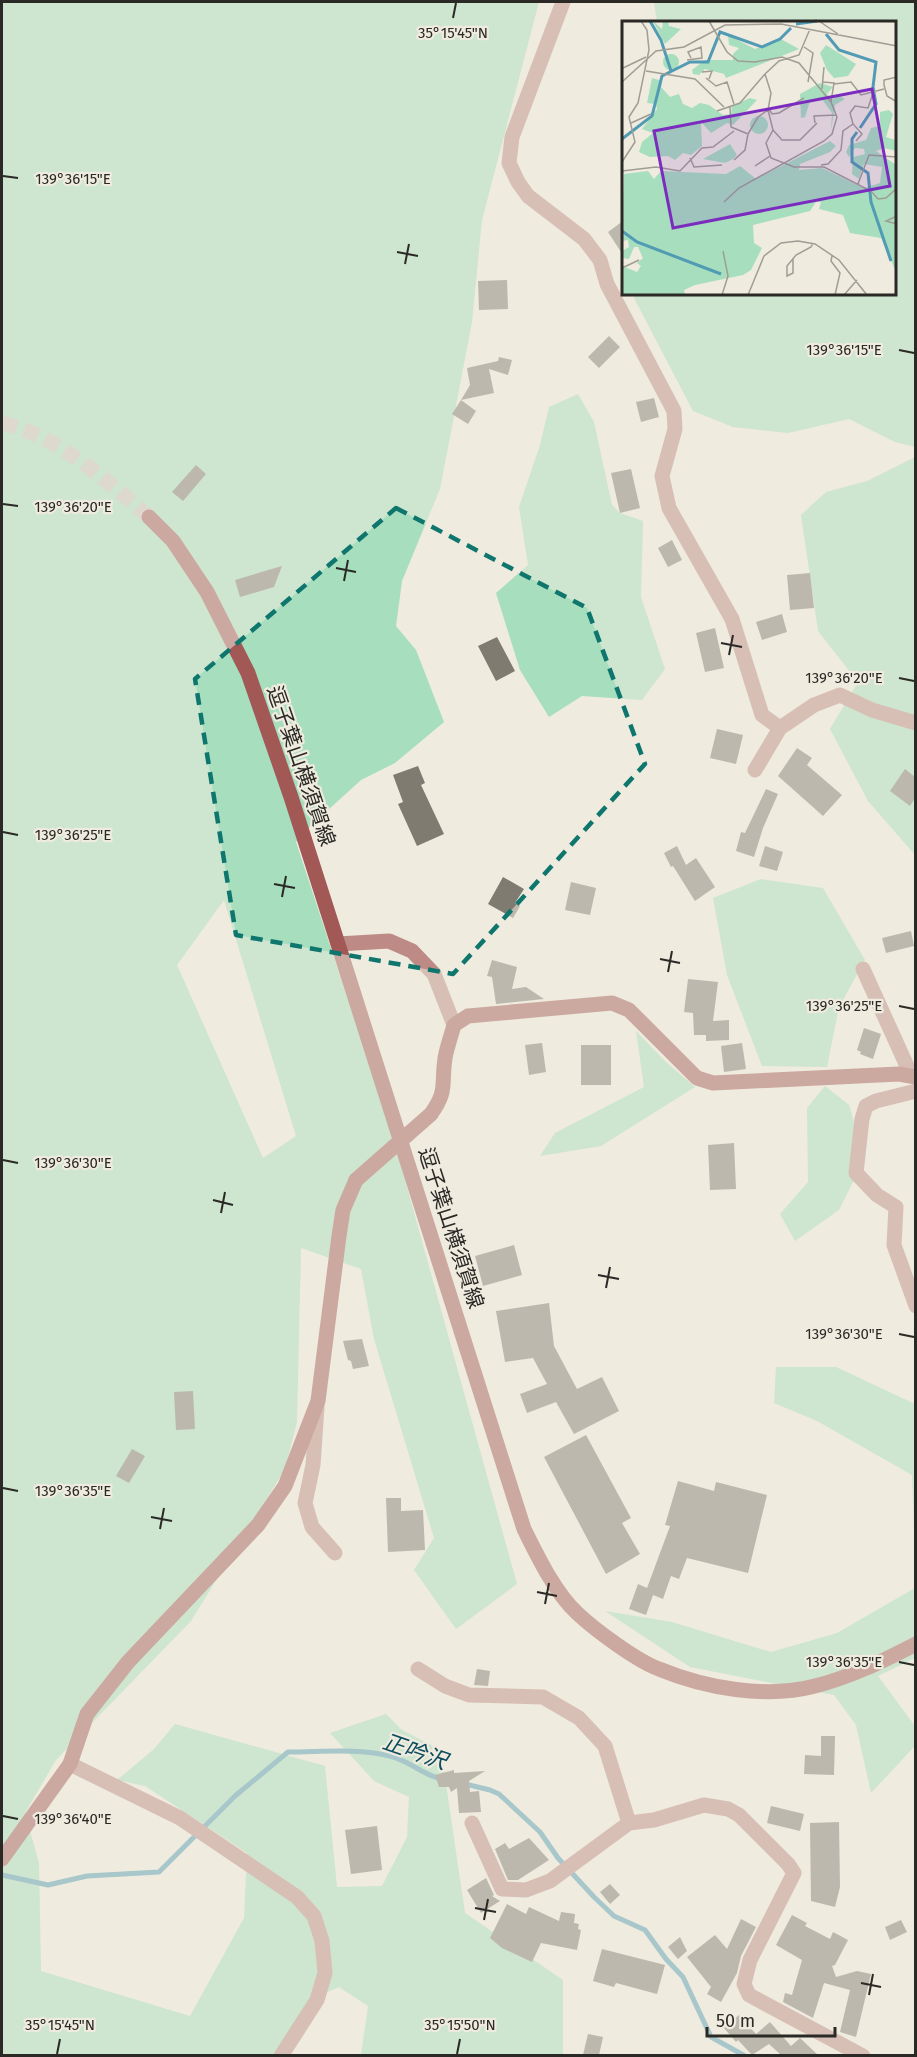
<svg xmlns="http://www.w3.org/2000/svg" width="917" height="2057" viewBox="0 0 917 2057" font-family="'Fira Sans','Noto Sans JP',sans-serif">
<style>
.green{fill:#a6debe;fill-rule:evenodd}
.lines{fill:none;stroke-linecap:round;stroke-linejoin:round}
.stream{stroke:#519bb4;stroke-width:5}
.building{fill:#7f7b71}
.secondary-tunnel{stroke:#c8c4ba;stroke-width:15;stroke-dasharray:15 8;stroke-linecap:butt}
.street{stroke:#bd8a85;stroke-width:15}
.secondary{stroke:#a25955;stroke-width:15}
.secondary-bridge{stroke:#a25955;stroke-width:15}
.marked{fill:none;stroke:#0f766e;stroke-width:4.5;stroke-dasharray:12 8;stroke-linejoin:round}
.ticks{fill:none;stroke:#2a2925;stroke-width:2}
.labels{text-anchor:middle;stroke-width:4.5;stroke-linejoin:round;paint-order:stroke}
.street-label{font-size:21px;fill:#2a2925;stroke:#efebdf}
.water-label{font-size:22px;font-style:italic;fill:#0b4c5e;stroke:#efebdf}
.inset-river{fill:none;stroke:#519bb4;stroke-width:3}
.inset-road{fill:none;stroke:#a09d95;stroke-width:1.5}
.view{fill:#7b2cbf;fill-opacity:0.15;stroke:#7b2cbf;stroke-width:3}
.inset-edge{fill:none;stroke:#2a2925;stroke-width:3}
.ticks-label{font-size:15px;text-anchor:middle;fill:#2a2925;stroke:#efebdf;stroke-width:4.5;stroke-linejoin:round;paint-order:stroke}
</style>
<rect width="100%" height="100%" fill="#efebdf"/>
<path class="green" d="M2 2H539L482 220 472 322 440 489 402 581 396 626 416 650 444 722 395 763 361 780 306 830 296 842 394 1140 517 1584 456 1629 414 1570 434 1538 374 1339 361 1269 301 1248 297 1422 285 1469 191 1621 56 1760 25 1813 39 1863 41 1971 190 2016 244 1918 247 1853 145 1786 117 1780 153 1750 175 1724 325 1766 337 1887 382 1886 407 1837 409 1797 374 1781 330 1733 386 1714 402 1730 441 1750 465 1913 563 1980V2055H361L368 2006 339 1987 318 1996 274 2055 2 2056ZM224 900 296 1136 263 1158 177 965Z
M654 2H915V447L895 442 849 419 788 433 733 427 693 411 634 298 635 294H894V22H657Z
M578 394 594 422 612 505 620 513 643 521 641 597 665 669 642 700 582 696 549 717 520 670 496 593 528 565 519 507 540 445 549 407Z
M915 457V855L868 801 830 729 858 682 818 631 801 515 826 492 867 481Z
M761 879 823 888 865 960 839 1007 827 1067 762 1066 727 975 713 898Z
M636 1031 666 1062 695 1087 601 1146 540 1156 555 1133 644 1087Z
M825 1086 849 1105 865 1158 839 1210 795 1241 780 1214 808 1182 807 1108Z
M776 1367H836L915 1404V1556L912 1475 817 1421 774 1403Z
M915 1588V1658L878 1676 915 1726V1746L871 1793 856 1725 834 1695 690 1667 605 1611 672 1622 771 1652 837 1633Z"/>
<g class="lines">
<path class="stream" d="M465 1784 490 1790 499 1794 540 1832 558 1858 594 1897 614 1916 645 1930 666 1959 683 1977 711 2037 745 2056
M2 1875 48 1885 87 1876 159 1872 235 1796 288 1752C322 1752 357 1748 390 1756 408 1760 423 1775 441 1779"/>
</g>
<path class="building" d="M623 221V255L608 232Z
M507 280 508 309 479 310 478 281Z
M609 336 620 347 599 368 588 357Z
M499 357 512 360 508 375 489 369 494 393 461 400 470 385 467 368 498 361Z
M654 398 659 417 641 422 636 402Z
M461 400 476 411 468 424 452 414Z
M196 465 206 474 183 501 172 492Z
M631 469 640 508 620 513 611 473Z
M672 540 682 560 668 567 658 548Z
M282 566 274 587 240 597 235 580Z
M810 573 814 608 790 610 787 575Z
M782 614 787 632 762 640 756 622Z
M715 628 724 668 705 672 696 633Z
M497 637 515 671 496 681 478 646Z
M717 729 743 735 736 764 710 758Z
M797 748 812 758 807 765 842 795 823 816 778 776Z
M418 766 425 783 421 785 444 834 417 846 398 804 403 802 393 775Z
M905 769 915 777V798L910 806 890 791Z
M766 789 778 794 763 828 754 857 736 851 741 832 745 833Z
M677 846 686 865 696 858 715 887 695 901 673 866 671 867 664 853Z
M765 846 783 852 777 871 759 866Z
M503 877 524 889 515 903 520 906 513 918 488 904Z
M571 882 596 888 590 915 565 910Z
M911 931 914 946 886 953 882 938Z
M492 960 517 967 512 989 526 987 544 999 496 1004 492 977 487 976Z
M688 979 718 982 713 1021 729 1020V1040L706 1041V1035H694L693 1013 684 1012Z
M864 1028 881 1034 873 1059 860 1054 861 1052 857 1050Z
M542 1043 546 1072 529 1075 525 1045Z
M742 1043 746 1069 724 1072 721 1046Z
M581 1045H611V1085H581Z
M734 1143 736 1189 710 1190 708 1145Z
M514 1245 522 1275 483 1286 475 1256Z
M549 1303 554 1346 577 1389 602 1377 619 1411 574 1434 556 1402 527 1413 520 1394 547 1384 533 1358 505 1362 496 1311Z
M362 1339 369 1366 353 1369 351 1361 348 1360 343 1341Z
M193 1391 195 1429 176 1430 174 1392Z
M586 1435 631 1518 622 1523 640 1554 606 1574 544 1457Z
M132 1449 145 1456 129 1483 116 1476Z
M678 1481 714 1491 716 1482 767 1495 748 1573 687 1558 679 1579 671 1576 663 1599 653 1595 646 1615 629 1609 638 1584 647 1588 670 1526 665 1525Z
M386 1498H401V1511L423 1510 425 1550 388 1552Z
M477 1669 490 1671 488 1686 474 1685Z
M821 1736H835L834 1775 804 1774 805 1755 821 1756Z
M454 1770V1773L485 1771 469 1781 470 1792 479 1791 481 1812 459 1813 457 1788 451 1792 449 1787H439L435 1775Z
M771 1806 804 1814 800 1831 767 1823Z
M839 1822 840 1887 835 1907 811 1901 810 1823Z
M377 1826 382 1870 351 1874 345 1830Z
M529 1838 549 1860 518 1880H508L495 1849 505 1843 509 1849Z
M486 1878 494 1895 492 1896 500 1901 481 1913 467 1890Z
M610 1884 620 1895 610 1904 600 1892Z
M507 1904 526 1914 529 1907 559 1921 561 1912 575 1914 574 1923 579 1924 578 1929 581 1930 577 1950 541 1943 532 1962 502 1948 490 1938Z
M792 1915 807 1923 805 1926 830 1939 833 1932 848 1940 835 1965 832 1966 836 1977 857 1971 871 1974 856 2037 840 2032 850 1990 824 1983 813 2018 783 2002 785 1993 792 1995 802 1960 776 1945Z
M741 1919 756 1927 741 1956 737 1973 721 2002 707 1994 711 1987 687 1957 715 1935 727 1949Z
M901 1920 907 1932 890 1940 885 1927Z
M680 1937 687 1951 678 1959 668 1947Z
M602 1949 665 1965 657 1994 616 1983 614 1987 593 1981Z
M739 2015 756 2034 770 2022 791 2046 800 2038 818 2055H781L769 2044 752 2055 738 2040 736 2042 724 2028Z
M588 2034 603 2037 599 2055H583Z"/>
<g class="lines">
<path class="secondary-tunnel" d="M2 423C60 437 104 479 149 517"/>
<path class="street" d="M563 2 512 137 509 163 518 182 528 196 584 239 600 260 607 284 674 411 675 429 662 476 669 508 732 619 762 715 780 728
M755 770 780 728 814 705 840 695 872 710 916 723
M338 944 389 941 412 951 434 974 454 1025
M863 969 911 1075
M916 1091 876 1101 866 1106 862 1119 856 1173 877 1195 896 1207 894 1245 916 1306
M317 1407 313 1465 305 1503 312 1527 335 1553
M418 1669 445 1686 469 1695 543 1697 579 1718 605 1746 629 1823
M70 1764 180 1818 297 1897 314 1916 322 1941 325 1973 317 2000 281 2056
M472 1823 502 1889 526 1890 550 1881 629 1823 654 1820 704 1805 728 1809 739 1815 788 1864 794 1873 750 1960 744 1984 749 1995 863 2056"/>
<path class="secondary" d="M149 517 173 541 207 592 248 673 291 797 338 944 524 1529C537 1555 555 1593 577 1613 595 1630 637 1661 659 1669 705 1688 766 1699 815 1686 851 1677 883 1661 916 1644
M431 1114C448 1090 441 1085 445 1058 447 1047 451 1036 454 1025L468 1016 612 1003 629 1010 697 1078 713 1083 899 1074 916 1077
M2 1859 70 1764 87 1714 128 1662 258 1525 285 1486 318 1401 339 1236 343 1210 356 1180"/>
<path class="secondary-bridge" d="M356 1180 431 1114"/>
</g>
<path d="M0 0H917V2057H0ZM396 508 587 608 645 764 453 974 236 935 195 679Z" fill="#efebdf" fill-opacity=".55" fill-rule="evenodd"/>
<path class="marked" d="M396 508 587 608 645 764 453 974 236 935 195 679Z"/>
<path class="ticks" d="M453 18 456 3M3 176 18 178M397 252 418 256M405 264 409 244M899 350 914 353M3 504 18 506M336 568 356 572M344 581 348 560M721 643 742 647M729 655 733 635M899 678 914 681M3 832 18 835M274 884 295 888M282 897 286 876M660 959 680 963M668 972 672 951M899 1006 914 1009M3 1160 18 1163M213 1200 233 1205M221 1213 225 1192M598 1275 619 1279M606 1288 610 1267M899 1334 914 1337M3 1488 18 1491M151 1517 172 1521M160 1529 164 1508M537 1592 557 1596M545 1604 549 1583M899 1662 914 1665M3 1816 18 1819M475 1908 496 1912M484 1920 488 1899M861 1983 881 1987M869 1995 873 1974M57 2054 60 2039M457 2054 460 2039"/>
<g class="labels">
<g class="street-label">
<text transform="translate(301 766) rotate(71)" y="7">逗子葉山横須賀線</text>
<text transform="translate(451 1228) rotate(72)" y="7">逗子葉山横須賀線</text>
</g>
<g class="water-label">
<text transform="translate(415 1751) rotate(19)" y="8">正吟沢</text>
</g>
</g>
<g transform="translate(622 21)">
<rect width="274" height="274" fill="#efebdf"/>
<path d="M31 0 40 8 41 0H46L47 5 59 8 43 23ZM106 14 133 28 157 17 177 28 104 57 102 53 83 48 77 54 71 53 70 49 83 39H111V33L117 27 107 24ZM204 24 234 43 226 55 212 57 205 49 198 32ZM41 41a8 8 0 1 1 16 0a8 8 0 1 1-16 0ZM30 57 40 60 39 66 48 76 57 73 61 83 70 87 78 82 87 84 101 94 109 93 110 85 128 77 135 79 111 104 105 102 89 112 79 101 80 125 69 134 61 132 53 139 46 135 28 136 17 131 20 121 31 112 20 108 35 88 34 83 25 82ZM198 62 211 66 205 73 210 79 216 74 223 78 213 84 209 110 210 92 200 78 188 80 183 96 179 97 178 73ZM267 89 271 93 264 116 273 119 274 130 262 127 254 130 274 144V251L259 217 228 212 221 194 197 188 199 181H194L188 190 131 204 132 222 140 227 129 249 121 254 73 264 62 269 63 274H0V245L15 251 19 245 15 242 21 237 16 226H12L7 238 0 237V230L7 226 6 219 0 220 2 153 26 150 32 158 39 150 104 153 118 145 134 158 208 120 214 125 208 131 178 143 177 149 200 147 242 167 258 162 260 146 242 143 237 158 230 153 231 136 243 133 242 128 233 127 227 136 224 131 227 124 244 119 249 107 258 105V91ZM128 104a9 9 0 1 1 18 0a9 9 0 1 1-18 0ZM108 123 115 134 111 138 103 142 81 138Z" fill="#a6debe"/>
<path class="inset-river" d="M28 0 39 19 49 50M174 3 195 0M204 13 217 29 254 41 251 66 254 83 238 107M235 111 230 118V141L246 152 249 181 269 240M0 118 30 95 40 55 68 41H86L98 11 140 26 158 18 169 7M0 210 15 221 99 253"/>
<path class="inset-road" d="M87 0 105 31 116 40 133 41 160 36 177 42 209 81 215 96 210 113 202 120 117 167 102 181M197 0 216 13M188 8 177 34 157 40 143 53 149 72 146 89 151 109 144 122 149 137 172 146H202L249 170 256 178 264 177 275 167M182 26 191 32 186 61M65 39 80 37 79 26 66 31 69 37M1 47 24 36M24 50 73 58 102 86M80 51 90 50 87 58M275 56 262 59V64L265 75 275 81M84 57 94 65 105 61 112 83M0 61 34 30 62 26 103 4 159 3 275 25M201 61 212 62 209 81M212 63 229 61 239 74 262 68M200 68 202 46M108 86 109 106 126 113 136 96 146 89M147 88 150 93 157 92 182 77M95 90 118 82 143 53M9 102 29 93M193 102 192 95 214 94M151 109 160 119H178L195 102M234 120 240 113 231 103 228 92 233 85 246 87 251 72M68 137 72 146 100 144M112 139 123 129 126 113M0 141 13 121 7 96 16 82 27 29 25 9 19 0M199 144 206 143 219 129 221 110 231 103M133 145 148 135M0 150 34 146 58 150 80 127 91 126 112 110M236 163 247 134 275 136M275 195 264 200 275 203M210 235 209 240 218 252 213 274M171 237V252L165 255V245L174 234 189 226 191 222M0 247 17 239M100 274 106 255 101 230M126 274 142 235 159 222 176 220 193 223 217 239 245 274M222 274 235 259"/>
<path class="view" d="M250 68 268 165 51 207 32 110Z"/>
<rect width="274" height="274" class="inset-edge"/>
</g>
<g class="ticks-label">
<text x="453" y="38">35°15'45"N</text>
<text x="73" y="184">139°36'15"E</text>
<text x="844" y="355">139°36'15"E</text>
<text x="73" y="512">139°36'20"E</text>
<text x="844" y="683">139°36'20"E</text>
<text x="73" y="840">139°36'25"E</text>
<text x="844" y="1011">139°36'25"E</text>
<text x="73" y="1168">139°36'30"E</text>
<text x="844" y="1339">139°36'30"E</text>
<text x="73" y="1496">139°36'35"E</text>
<text x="844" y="1667">139°36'35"E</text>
<text x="73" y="1824">139°36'40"E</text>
<text x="60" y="2030">35°15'45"N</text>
<text x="460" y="2030">35°15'50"N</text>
</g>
<rect width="917" height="2057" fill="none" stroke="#2a2925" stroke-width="6"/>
<path d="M707 2027v9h128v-9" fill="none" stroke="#2a2925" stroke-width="3"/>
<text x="716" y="2027" font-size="18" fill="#2a2925" stroke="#efebdf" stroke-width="4.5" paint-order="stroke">50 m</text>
</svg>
